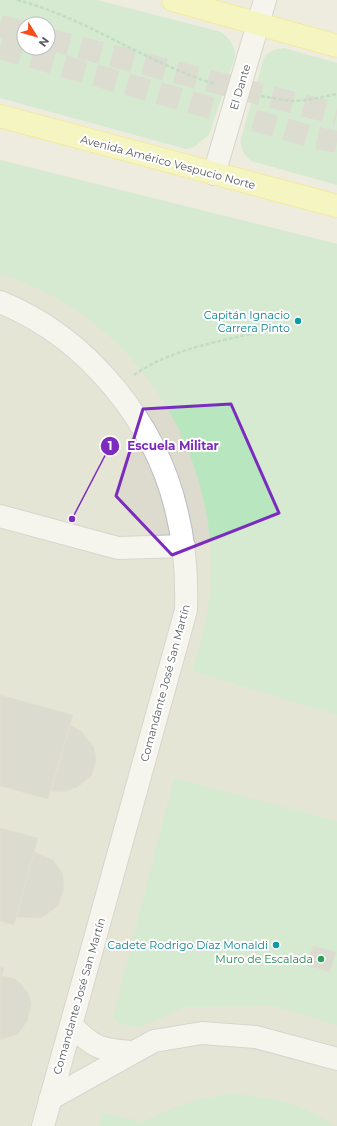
<svg xmlns="http://www.w3.org/2000/svg" width="337" height="1126" viewBox="0 0 337 1126" font-family="Montserrat,sans-serif">
<style>
.education{fill:#dcdbcd}
.green{fill:#b8e7bf;fill-rule:evenodd}
.building{fill:#c7c5bc;stroke:#d2cebd}
.lines{fill:none;stroke-linecap:round;stroke-linejoin:round}
.highway-tunnel{stroke:#c8c8bf;stroke-width:22;stroke-dasharray:22 11;stroke-linecap:butt}
.minor-casing{stroke:#babbc2;stroke-width:24}
.major-casing{stroke:#fce548;stroke-width:24}
.path{stroke:#91c8a9;stroke-width:2.5;stroke-dasharray:4 2;stroke-linecap:butt}
.minor{stroke:#fff;stroke-width:22}
.major{stroke:#fffea1;stroke-width:22}
.marked{fill:none;stroke:#7b2cbf;stroke-width:3;stroke-linejoin:round}
.culture-dot{fill:#0f9aa8;stroke:#fff;stroke-width:1.5}
.leisure-dot{fill:#2e9e5b;stroke:#fff;stroke-width:1.5}
.labels{text-anchor:middle;stroke-width:4;stroke-linejoin:round;paint-order:stroke}
.street-label{font-size:11px;fill:#585b61;stroke:#fff}
.culture-label{font-size:11px;fill:#0d838f;stroke:#fff;text-anchor:end}
.leisure-label{font-size:11px;fill:#27864d;stroke:#fff;text-anchor:end}
.leader{fill:none;stroke:#7b2cbf;stroke-width:1.5}
.callout-dot{fill:#7b2cbf;stroke:#fff;stroke-width:1.5}
.mark-label{font-size:12px;text-anchor:middle;font-weight:bold;fill:#fff}
.callout-label{font-size:12px;text-anchor:middle;font-weight:bold;fill:#7b2cbf;stroke:#fff;stroke-width:4;stroke-linejoin:round;paint-order:stroke}
</style>
<rect width="100%" height="100%" fill="#edecde"/>
<path class="education" d="M0 160 337 244V1126H0Z"/>
<path class="green" d="M0 0H97L221 32C230 39 235 45 235 57L209 135 194 147 186 149 0 98ZM24 24H48V48H24Z
M284 48 337 63V185L251 161C243 153 240 149 241 138L264 58C270 50 275 49 284 48Z
M0 160 337 244V715L192 671C202 640 210 609 211 576 215 442 130 314 0 274Z
M174 778 337 821V1025L273 1006 185 1007 141 1027 119 1024 113 1017Z
M229 1094C266 1096 304 1103 334 1126H99L103 1112 143 1122C174 1106 195 1099 229 1094Z"/>
<path class="building" d="M0 695 73 715 48 799 0 786Z
M70 725 81 731 94 747 96 759 92 775 78 787 63 792 51 791Z
M0 828 38 838 14 925 0 921Z
M34 852 53 860 62 872 64 888 58 906 41 918 16 917Z
M313 946 336 952 330 972 307 965Z
M0 967 4 968 0 983Z
M2 976 15 979 21 984 28 993 31 1003 28 1020 18 1034 0 1040V983Z"/>
<g class="lines">
<path class="highway-tunnel" d="M0 26 24 32
M48 39 337 114
M0 48 313 137 337 142"/>
<g class="minor-casing">
<path id="minor" d="M214 174 265 0
M0 302C87 337 157 423 177 513 185 545 187 577 186 610L43 1126
M0 516 118 548 184 546
M71 1025C94 1048 100 1050 133 1052
M50 1099 154 1041 202 1033 256 1037 337 1059"/>
</g>
<g class="major-casing">
<path id="major" d="M173 0 337 46
M0 116 337 206"/>
</g>
<path class="path" d="M17 0C87 18 146 63 215 84
M261 96 291 101 308 100 337 94
M134 375C172 348 223 341 267 330"/>
<use href="#minor" class="minor"/>
<use href="#major" class="major"/>
</g>
<path d="M0 0H337V1126H0ZM231 404 279 513 172 555 116 496 143 409Z" fill="#edecde" fill-opacity=".55" fill-rule="evenodd"/>
<path class="marked" d="M231 404 279 513 172 555 116 496 143 409Z"/>
<g class="culture-dot">
<circle cx="298" cy="321" r="4"/>
<circle cx="276" cy="945" r="4"/>
</g>
<circle class="leisure-dot" cx="321" cy="959" r="4"/>
<g class="labels">
<g class="street-label">
<text transform="translate(240 87) rotate(-73)" y="4">El Dante</text>
<text transform="translate(168 162) rotate(15)" y="4">Avenida Américo Vespucio Norte</text>
<text transform="translate(165 683) rotate(-75)" y="4">Comandante José San Martín</text>
<text transform="translate(79 996) rotate(-74)" y="4">Comandante José San Martín</text>
</g>
<g class="culture-label">
<text x="290" y="319">Capitán Ignacio<tspan x="290" dy="13">Carrera Pinto</tspan></text>
<text x="268" y="949">Cadete Rodrigo Díaz Monaldi</text>
</g>
<g class="leisure-label">
<text x="313" y="963">Muro de Escalada</text>
</g>
</g>
<path class="leader" d="M72 519L110 446"/>
<g class="callout-dot">
<circle cx="72" cy="519" r="4"/>
<circle cx="110" cy="446" r="10"/>
</g>
<g class="mark-label">
<text x="110" y="450">1</text>
</g>
<g class="callout-label">
<text x="173" y="450">Escuela Militar</text>
</g>
<g transform="translate(36 36) rotate(127)"><circle r="19" fill="#ffffff" stroke="#bcbdc0"/>
<path d="M0-3L7 15L0 10L-7 15Z" fill="#f74d1b"/>
<text y="-6" font-size="11" font-weight="bold" text-anchor="middle" fill="#585b61">N</text>
</g>
</svg>
